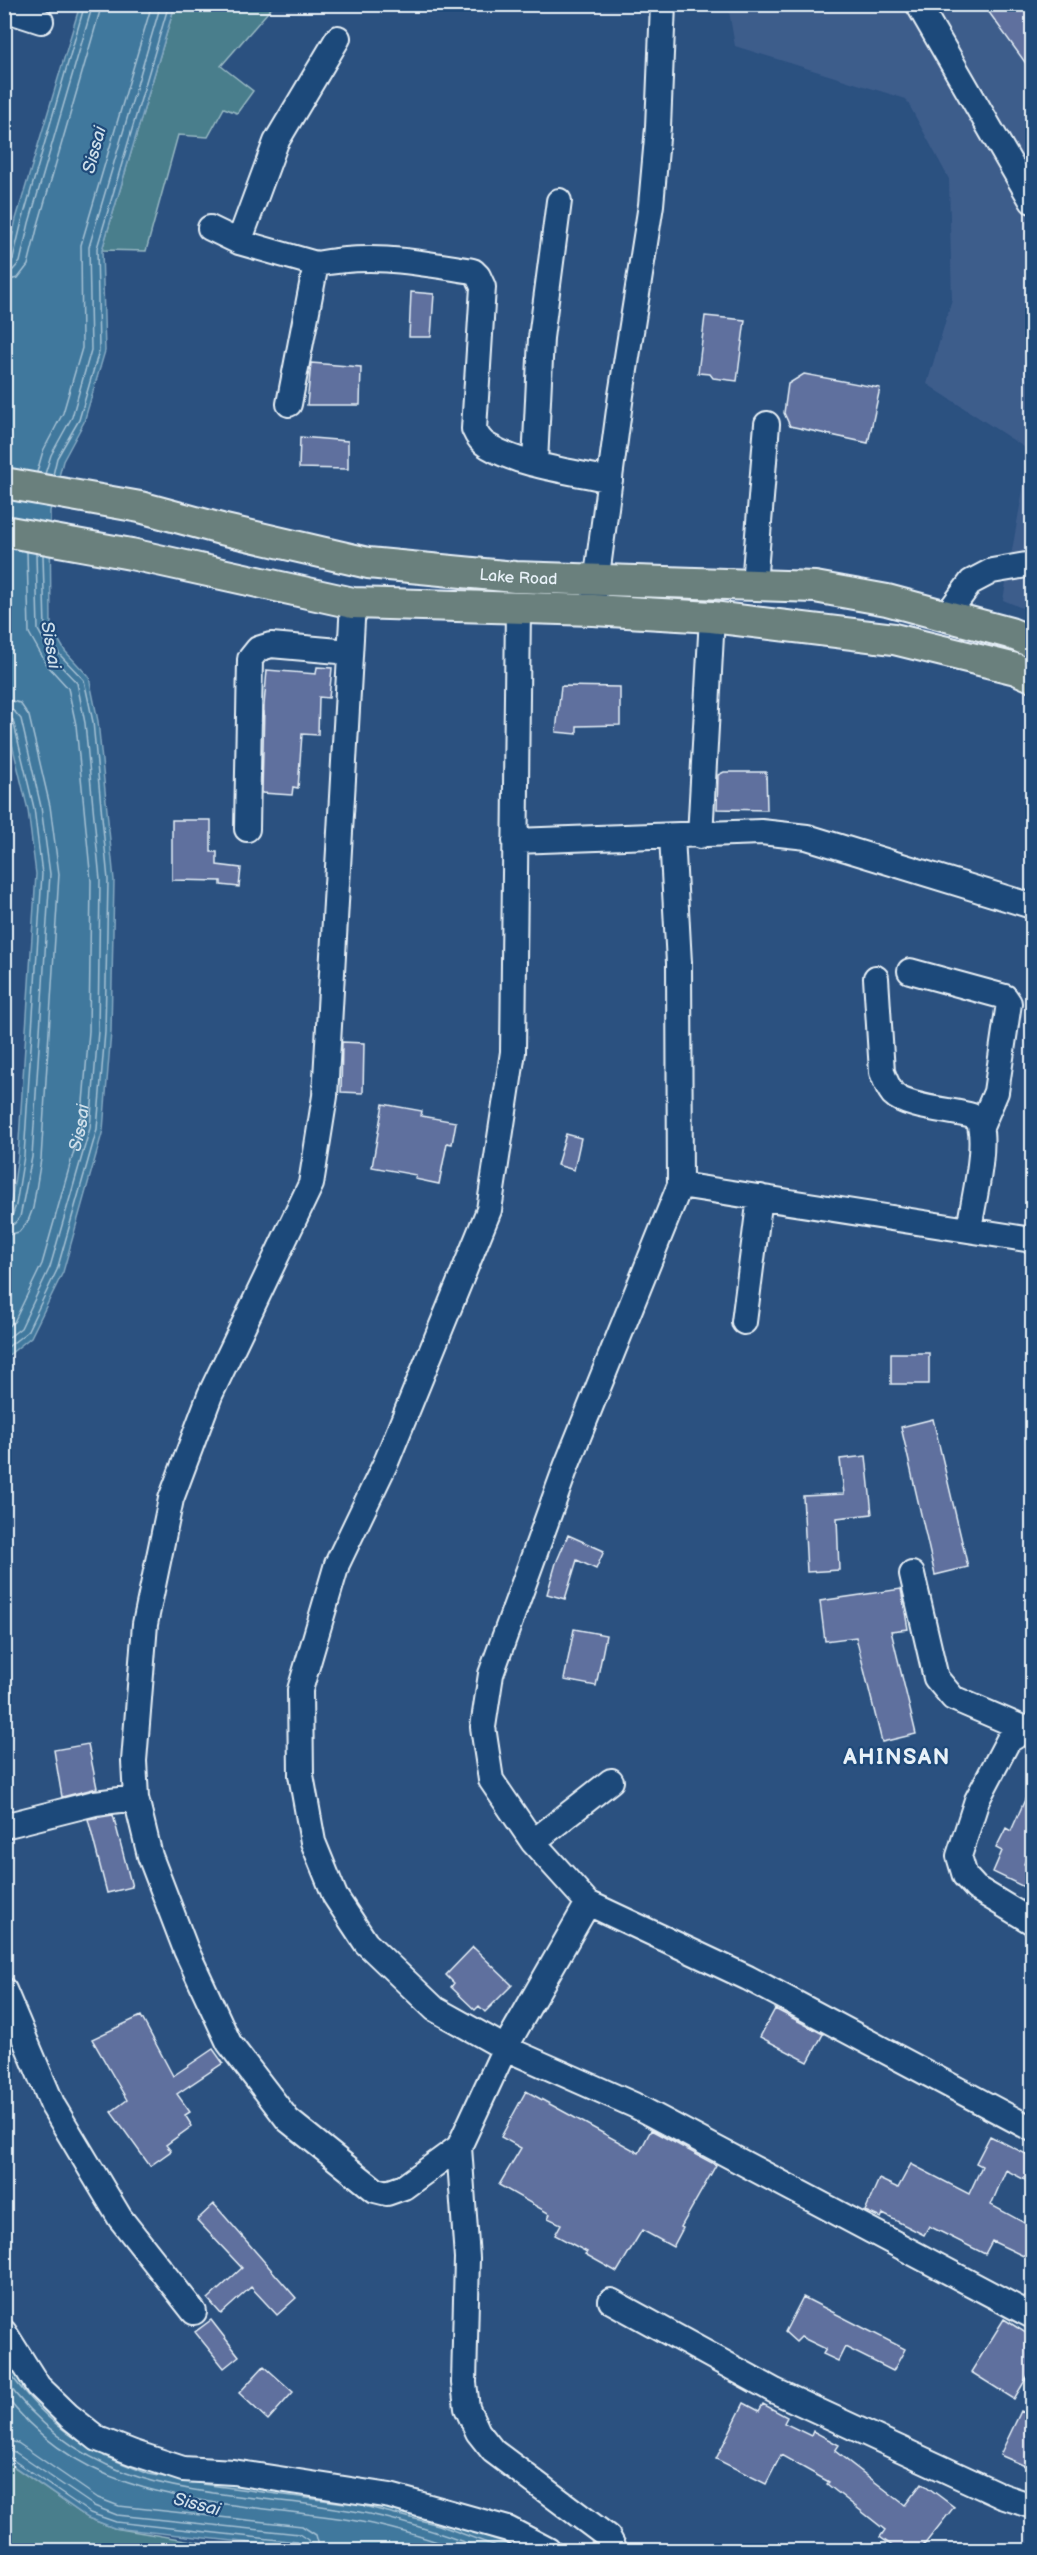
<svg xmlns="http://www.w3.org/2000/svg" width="1037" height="2555" viewBox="0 0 1037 2555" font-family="'Balsamiq Sans',sans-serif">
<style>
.built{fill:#3e5d8b}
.green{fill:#497e8c;stroke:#98b8c2;stroke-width:1.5}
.water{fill:#41789d;stroke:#84a8c1;stroke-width:1.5}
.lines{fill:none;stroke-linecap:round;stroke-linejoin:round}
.shore{stroke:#a5c1d4;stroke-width:1.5}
.building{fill:#5f709e;stroke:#e8f1f8;stroke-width:1.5}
.minor-casing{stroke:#e8f1f8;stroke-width:28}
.major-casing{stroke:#e8f1f8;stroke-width:34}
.minor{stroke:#1f4a7a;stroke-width:24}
.major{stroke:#6a807d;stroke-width:30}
.labels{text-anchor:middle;stroke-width:4.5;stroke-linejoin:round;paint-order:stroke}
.street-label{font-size:16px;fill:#e8f1f8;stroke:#1f4a7a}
.water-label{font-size:18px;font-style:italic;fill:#cfdfea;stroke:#1f4a7a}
.district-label{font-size:22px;font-weight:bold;letter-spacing:1.5px;fill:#e8f1f8;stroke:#1f4a7a}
</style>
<rect width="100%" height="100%" fill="#2b5180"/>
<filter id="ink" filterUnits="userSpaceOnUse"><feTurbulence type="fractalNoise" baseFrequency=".0167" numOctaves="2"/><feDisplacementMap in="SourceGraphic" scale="12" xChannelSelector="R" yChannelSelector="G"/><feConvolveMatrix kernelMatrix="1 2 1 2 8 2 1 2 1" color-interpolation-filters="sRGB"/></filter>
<g filter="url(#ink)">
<path class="built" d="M728 5H1032V612L1003 600 1030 451 927 384 952 299 949 179 906 99 735 46Z"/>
<path class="green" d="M175 5H274L221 66 253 91 237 113 224 108 208 137 178 135 146 251 102 250Z
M4 2460 88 2518 114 2528 245 2550H5Z"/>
<path class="water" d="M80 5H175L102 250 105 351 84 422 63 461 50 511 51 627 65 651 89 677 98 721 114 880 111 1032 103 1130 63 1272 31 1337 5 1358 4 1220 11 1203 18 1156 36 874 28 810 4 711 5 270 16 219Z
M4 2356 34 2397 98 2447 362 2499 441 2519 523 2550H317L114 2528 88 2518 5 2460Z"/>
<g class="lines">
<g class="shore">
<path d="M4 264 10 263 13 259 22 221 85 4"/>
<path d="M4 272 13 270 20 262 29 223 93 4"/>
<path d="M4 281 18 278 28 265 38 225 102 4"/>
<path d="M37 472 43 451 63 413 82 348 81 245 152 4"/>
<path d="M45 474 51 455 72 417 91 350 89 247 161 4"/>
<path d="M53 475 57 458 79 420 99 351 97 248 169 4"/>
<path d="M4 699 20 703 29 716 50 806 59 874 41 1159 33 1208 28 1221 19 1232 4 1236"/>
<path d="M4 708 14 711 21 719 41 807 50 874 32 1157 20 1217 14 1224 4 1227"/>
<path d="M4 716 13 720 34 808 42 874 24 1156 16 1205 12 1216 4 1219"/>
<path id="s1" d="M4 1329 14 1322 42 1264 81 1126 89 1031 91 881 76 725 68 688 47 665 29 633 27 552"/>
<path d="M4 1341 21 1328 50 1267 90 1128 98 1031 100 880 85 723 77 683 54 659 38 630 36 554"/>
<path d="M4 1350 27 1332 57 1270 97 1129 105 1032 108 880 93 722 84 680 60 655 45 629 43 555"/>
<path d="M4 2366C28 2398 46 2419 79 2441"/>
<path d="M4 2379C98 2508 220 2486 359 2512 402 2520 444 2534 485 2550"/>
<path d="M4 2394C90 2511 228 2499 356 2521 391 2527 427 2538 461 2550"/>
<path d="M4 2440 18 2443 98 2498 119 2506 302 2526 316 2535 320 2550"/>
<path d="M4 2450 15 2452 94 2506 117 2515 299 2534 308 2540 311 2550"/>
<path d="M104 2456 149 2474 165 2477"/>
<path d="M4 2457 10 2458 90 2513 116 2522 297 2542 302 2545 304 2550"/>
<path d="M202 2484 345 2503"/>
<path d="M364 2506 439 2525 506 2550"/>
</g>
</g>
<path class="building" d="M983 4H1032V72Z
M411 292 434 294 431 337H409Z
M705 316 745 320 737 381 713 378 710 374 698 373Z
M311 363 361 367 360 405H307Z
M804 374 880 388 868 443 790 426 784 413 788 384Z
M300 437 348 441V469L299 468Z
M317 667 332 668 329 698 319 697 318 735 302 734 298 788 293 787 292 795 262 793 264 705 267 670 316 674Z
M561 686 620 687V725L577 726V734L556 732Z
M724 772H766L767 810 717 809 718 775Z
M172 820H211V852H217V865L241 868 239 887 221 885V881L172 880Z
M342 1042 364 1043 363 1093 341 1092Z
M383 1104 422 1111 421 1116 456 1122 452 1144 447 1143 439 1184 415 1179 416 1175 372 1167Z
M566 1134 581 1138 574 1170 557 1165Z
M891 1353H929V1384H891Z
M933 1419 968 1567 935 1575 901 1427Z
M866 1456 872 1514 837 1518 839 1570 807 1572 803 1496 844 1494 840 1459Z
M568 1535 604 1551 596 1569 577 1560 565 1599 547 1594 556 1563Z
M901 1589 908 1629 891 1631 916 1734 882 1742 856 1637 825 1641 820 1601Z
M574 1629 606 1635 596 1686 564 1680Z
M88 1744 97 1788 62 1797 54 1750Z
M1032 1784V1846L1024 1864 1032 1868 1024 1887 993 1872 1002 1851 996 1848 1006 1828 1011 1831Z
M113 1815 132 1887 107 1893 88 1819Z
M473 1947 512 1985 485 2012 479 2006 475 2010 451 1987 454 1983 446 1975Z
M775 2009 823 2034 808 2062 760 2037Z
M141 2016 173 2076 213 2049 223 2063 177 2094 190 2112 185 2115 192 2126 166 2145 171 2151 150 2166 111 2112 127 2100 92 2039Z
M526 2091 639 2153 651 2130 716 2165 681 2227 683 2228 673 2247 642 2230 617 2272 585 2254 587 2252 555 2235 561 2224 548 2218 550 2214 499 2185 521 2148 501 2137Z
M990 2136 1032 2157V2166L1025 2180 1006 2170 991 2205 1032 2227V2260L992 2241 985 2254 929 2226 924 2235 883 2214 881 2218 865 2211 879 2179 898 2188 911 2164 969 2194 982 2166 976 2163Z
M214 2204 296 2298 277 2315 251 2287 221 2314 208 2299 242 2268 197 2220Z
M803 2297 905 2349 893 2371 845 2347 838 2361 823 2354 826 2349 801 2337 796 2342 785 2332Z
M1004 2319 1032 2337V2369L1014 2399 971 2372Z
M211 2320 239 2356 224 2368 195 2332Z
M264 2366 293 2392 268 2420 239 2393Z
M744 2403 759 2411 763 2404 787 2417 784 2423 811 2436 813 2431 839 2445 835 2451 905 2505 922 2483 954 2507 920 2550H898L880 2537 885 2530 827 2484 829 2482 781 2455 766 2484 716 2459Z
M1021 2411 1032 2416V2469L1000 2455Z"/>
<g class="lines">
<g class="minor-casing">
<path id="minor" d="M918 4 1032 201
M4 9 41 21
M210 228 239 242 316 264
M239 242 276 142 338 38
M289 404 316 264C374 253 415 262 473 271L478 276 483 287 474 429C477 436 481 442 488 446 524 467 571 471 610 480
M535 463 541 338 559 201
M754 584 767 424
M594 598 621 395 651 205 658 127 663 4
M353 603 325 1096 311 1184 210 1395 171 1499 145 1624 134 1761 136 1798 150 1856 186 1950 229 2043 288 2120 375 2190 387 2193 404 2187 459 2147 505 2048 588 1903
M518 608 513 1052 489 1210 387 1460 337 1564 300 1690 301 1775 313 1842 335 1896 366 1943 435 2009 505 2048 634 2105 1032 2316
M946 616 971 582 992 571 1032 564
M247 829 250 659 258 649 271 645 350 652
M672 836 679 963 680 1185 1032 1240
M700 836 712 617
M515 841 761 832 807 837 1032 906
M910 971 1005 997 1009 1003 996 1092 981 1127
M876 978 882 1072C885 1080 888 1088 893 1094 907 1108 952 1110 972 1116 977 1118 979 1121 980 1126 986 1151 973 1203 969 1229
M680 1185 566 1467 491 1674 483 1727 491 1780 533 1842 588 1903 748 1978 1032 2129
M744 1322 760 1197
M912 1574 936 1678 953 1698 1025 1729
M1032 1726 1008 1741 977 1800 959 1856 965 1876 976 1888 1032 1922
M4 1826 95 1803 136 1798
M533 1842 611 1781
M4 1990 53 2106 120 2218 194 2312
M459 2147 467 2258 464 2383 467 2408 478 2432 493 2451 608 2537 615 2550
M611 2301 775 2391 1002 2496 1032 2506
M4 2332 38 2386 69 2416 98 2439 134 2453 183 2469 233 2472 390 2496 508 2529 548 2550"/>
</g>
<g class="major-casing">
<g id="major">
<path id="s2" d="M4 483 140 507 221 529 368 563 515 577 815 587 887 600 1010 633 1032 642"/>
<path d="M4 531 131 554 353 603 593 610 712 617 894 639 1016 669 1032 676"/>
</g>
</g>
<use href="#minor" class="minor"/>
<use href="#major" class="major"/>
</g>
</g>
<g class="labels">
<g class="street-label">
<text dy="6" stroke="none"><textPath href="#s2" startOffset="524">Lake Road</textPath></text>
</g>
<g class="water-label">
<text transform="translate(94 150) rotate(-75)" y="6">Sissai</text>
<text transform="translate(51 645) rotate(80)" y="6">Sissai</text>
<text dy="6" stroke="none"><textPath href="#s1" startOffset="218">Sissai</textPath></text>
<text transform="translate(197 2504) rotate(14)" y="6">Sissai</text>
</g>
<g class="district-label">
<text x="897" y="1764">AHINSAN</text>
</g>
</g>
<rect width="1037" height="2555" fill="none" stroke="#1f4a7a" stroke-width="24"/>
<rect x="12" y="12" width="1013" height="2531" fill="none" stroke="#e8f1f8" stroke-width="2" filter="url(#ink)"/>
</svg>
